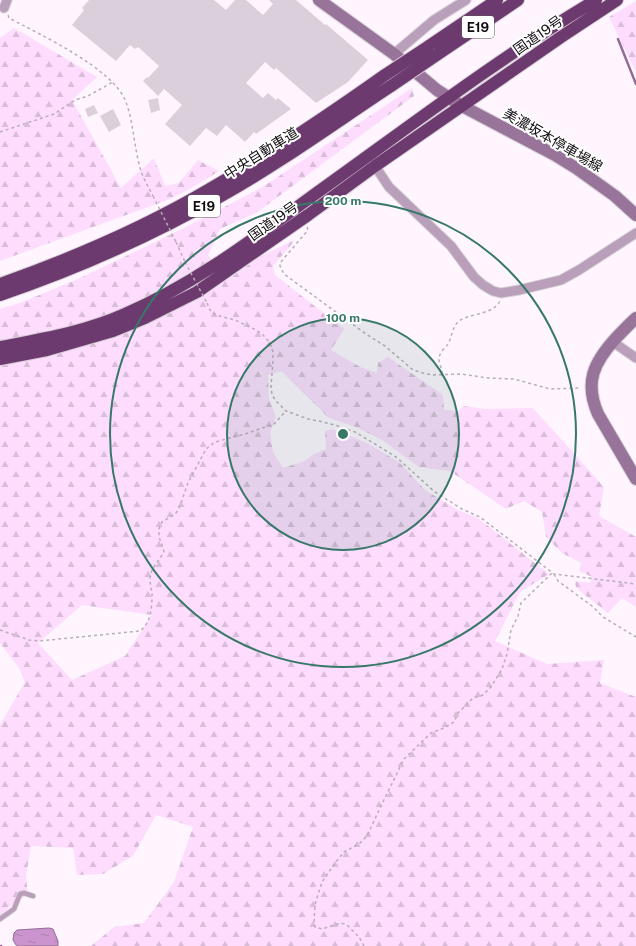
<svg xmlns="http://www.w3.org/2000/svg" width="636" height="946" viewBox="0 0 636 946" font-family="'Public Sans','Noto Sans JP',sans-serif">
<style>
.forest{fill:url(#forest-firs);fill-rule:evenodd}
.water{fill:url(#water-ripples);stroke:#946c95}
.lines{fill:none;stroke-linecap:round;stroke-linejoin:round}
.stream{stroke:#946c95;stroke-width:2.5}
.building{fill:#dccfdc}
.lane-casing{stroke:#d8d0d8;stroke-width:6}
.street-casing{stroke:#d8d0d8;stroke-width:11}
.secondary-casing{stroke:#d8d0d8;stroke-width:14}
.highway-casing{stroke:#d8d0d8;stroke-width:14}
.path{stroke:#b7afb7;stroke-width:1.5;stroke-dasharray:3 3;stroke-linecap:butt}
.lane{stroke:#b99fb9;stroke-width:4.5}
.street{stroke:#b99fb9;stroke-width:9}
.secondary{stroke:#99749a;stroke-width:12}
.highway{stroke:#6d3a6f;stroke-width:12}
.highway-bridge-casing{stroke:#d8d0d8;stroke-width:14;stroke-linecap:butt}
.path-bridge{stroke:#b7afb7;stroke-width:1.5;stroke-dasharray:3 3;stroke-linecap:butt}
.highway-bridge{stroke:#6d3a6f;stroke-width:12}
.ring{fill:none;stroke:#377869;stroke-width:2}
.labels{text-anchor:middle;stroke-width:4;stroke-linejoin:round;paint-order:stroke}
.shield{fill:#fff;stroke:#585658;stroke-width:1}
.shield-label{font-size:13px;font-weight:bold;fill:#110d11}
.street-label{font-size:14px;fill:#110d11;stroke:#fff}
.centre{fill:#377869;stroke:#fff;stroke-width:2}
.ring-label{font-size:12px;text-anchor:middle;font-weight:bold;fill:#377869;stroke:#fff;stroke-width:4;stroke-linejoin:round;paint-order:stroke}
</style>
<defs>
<pattern id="forest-firs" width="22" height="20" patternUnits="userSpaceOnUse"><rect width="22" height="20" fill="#fddcfd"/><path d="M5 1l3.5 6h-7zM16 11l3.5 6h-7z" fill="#d8bcd8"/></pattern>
<pattern id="water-ripples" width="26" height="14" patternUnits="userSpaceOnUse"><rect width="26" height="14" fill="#cc94ce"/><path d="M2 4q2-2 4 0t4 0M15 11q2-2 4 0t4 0" fill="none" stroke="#ae7eb0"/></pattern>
</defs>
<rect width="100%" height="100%" fill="#fef5fe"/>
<path class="forest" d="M636 1V72L609 17Z
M14 28 97 77 72 100 121 188 154 158 165 186 179 183 198 160 219 171 195 186 170 199 0 261V38Z
M412 88 414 96 256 213 220 229 208 255 227 280 261 256 294 240 292 244 273 266 275 275 344 329 331 350 360 367 377 373 378 363 388 357 443 395 444 410 459 411 463 406 486 409 533 408 604 487 599 516 636 537V607L622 598 608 613 576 588 575 581 590 583 592 577 579 571 581 563 562 553 546 537 542 512 524 501 506 509 450 471 419 467 382 440 356 427 329 418 281 371 268 375 269 399 276 417 270 432 273 452 283 468 305 461 314 454 326 449 325 431 333 429 367 443 399 462 425 490 458 510 478 518 549 574 520 592 495 641 547 664 604 660 600 683 636 697V946H91L114 927 144 923 174 882 193 827 156 815 133 856 103 874 77 875 73 848 31 846 26 877 28 894 8 908 0 918V725L25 682 19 668 0 643V309L20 303 78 279 180 230 261 188ZM82 605 152 615 125 656 72 680 38 643Z"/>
<path class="water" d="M49 928 53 929 58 941V946H18L16 945 13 940 14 933 17 930Z"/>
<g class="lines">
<path class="stream" d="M618 39 636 84
M0 946H1"/>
</g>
<path class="building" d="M89 0H214L226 10 235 0H246L263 15 273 4 269 0H296L325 25 326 24 368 60 348 82 316 103 276 68 274 70 265 62 246 83 263 98 268 93 276 100 278 98 291 109 256 134 254 132 245 142 226 125 217 136 206 128 190 146 165 124 182 105 164 89 158 96 143 81 147 77 148 78 159 66 138 47 135 49 130 45 116 61 72 25 84 10 82 8Z
M158 98 160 110 151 113 148 100Z
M94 105 98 113 88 117 85 109Z
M113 109 121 125 109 132 100 116Z"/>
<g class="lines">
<g class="lane-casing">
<path id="lane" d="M0 919 14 909 20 894 24 893 33 896"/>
</g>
<g class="street-casing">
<path id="street" d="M4 8 7 0
M394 54 434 20 466 0
M375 166 389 187 451 246 474 277 483 285 493 291 501 293 519 290 561 280 579 270 636 233
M613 342 636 358"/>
</g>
<g class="secondary-casing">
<path id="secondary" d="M319 0 394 54 437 90 462 106 555 155 576 168 615 196 636 215
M636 318C629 324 623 331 616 338 594 362 584 382 598 414L636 479"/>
</g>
<g class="highway-casing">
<path id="highway" d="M429 46 497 0
M438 54 518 0
M0 284C74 258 148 226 215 186 274 152 330 114 385 75
M0 295C76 269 151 236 221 196 280 163 335 123 391 86
M0 347C42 339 85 332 125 314 193 285 252 240 311 197 405 130 497 59 596 0
M0 359 47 350 113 331 145 318 197 292 308 215 375 166 561 37 617 0"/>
</g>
<path class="path" d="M8 15 9 18C41 35 114 69 126 102 134 124 134 149 141 171 144 180 149 188 153 196
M0 132 54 114 75 100 88 96 113 82
M307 227 308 230 280 263V266L284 274 366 334 385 346 413 370 423 373 432 375 461 374 488 378 514 379 550 389 581 388
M176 242 185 262
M207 303 210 310 216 315 235 320 256 330 263 335 270 343 273 352V361L271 386 272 395 276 401 286 411 308 419 319 421 338 426 355 432 375 444 396 457 435 492 462 509 480 517 554 574 636 584
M442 374C442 368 439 364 439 359 439 353 445 348 448 344 452 337 452 327 459 321 470 313 493 315 500 301
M554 574 558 581 592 606 603 617 636 637
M0 630 29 640 39 641 140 631C151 623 152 607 152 594 151 587 149 580 151 573 154 564 161 559 164 551L159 537V529L162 522 176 513 180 506 188 483 206 449 215 442 245 434 274 424 286 411
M364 946 359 937 347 925 341 923 322 929 315 927 314 923 315 904 322 882 335 863 344 852 359 844 367 836 380 808 404 759 431 733 444 728 454 722 458 713 473 698 483 695 491 687 502 669 507 654 511 630 518 616 521 603 552 573"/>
<use href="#lane" class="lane"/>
<use href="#street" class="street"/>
<use href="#secondary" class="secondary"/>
<use href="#highway" class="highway"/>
<g class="highway-bridge-casing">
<path id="highway-bridge" d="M385 75 429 46
M391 86 438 54"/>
</g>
<path class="path-bridge" d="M153 196 176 242
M185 262 207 303"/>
<use href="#highway-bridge" class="highway-bridge"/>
</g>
<circle cx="343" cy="434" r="116" fill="#377869" fill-opacity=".12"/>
<g class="ring">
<circle cx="343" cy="434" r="116"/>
<circle cx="343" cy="434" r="233"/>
</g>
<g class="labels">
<g class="shield">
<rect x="462" y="16" width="32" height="22" rx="3"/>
<rect x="188" y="195" width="32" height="22" rx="3"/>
</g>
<g class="shield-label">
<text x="478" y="32">E19</text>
<text x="204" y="211">E19</text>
</g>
<g class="street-label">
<text transform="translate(538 35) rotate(-35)" y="5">国道19号</text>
<text transform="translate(553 140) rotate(30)" y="5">美濃坂本停車場線</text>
<text transform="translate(261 153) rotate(-32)" y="5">中央自動車道</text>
<text transform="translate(273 221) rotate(-35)" y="5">国道19号</text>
</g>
</g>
<circle cx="343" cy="434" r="6" class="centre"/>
<g class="ring-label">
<text x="343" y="205">200 m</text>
<text x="343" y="322">100 m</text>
</g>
</svg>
